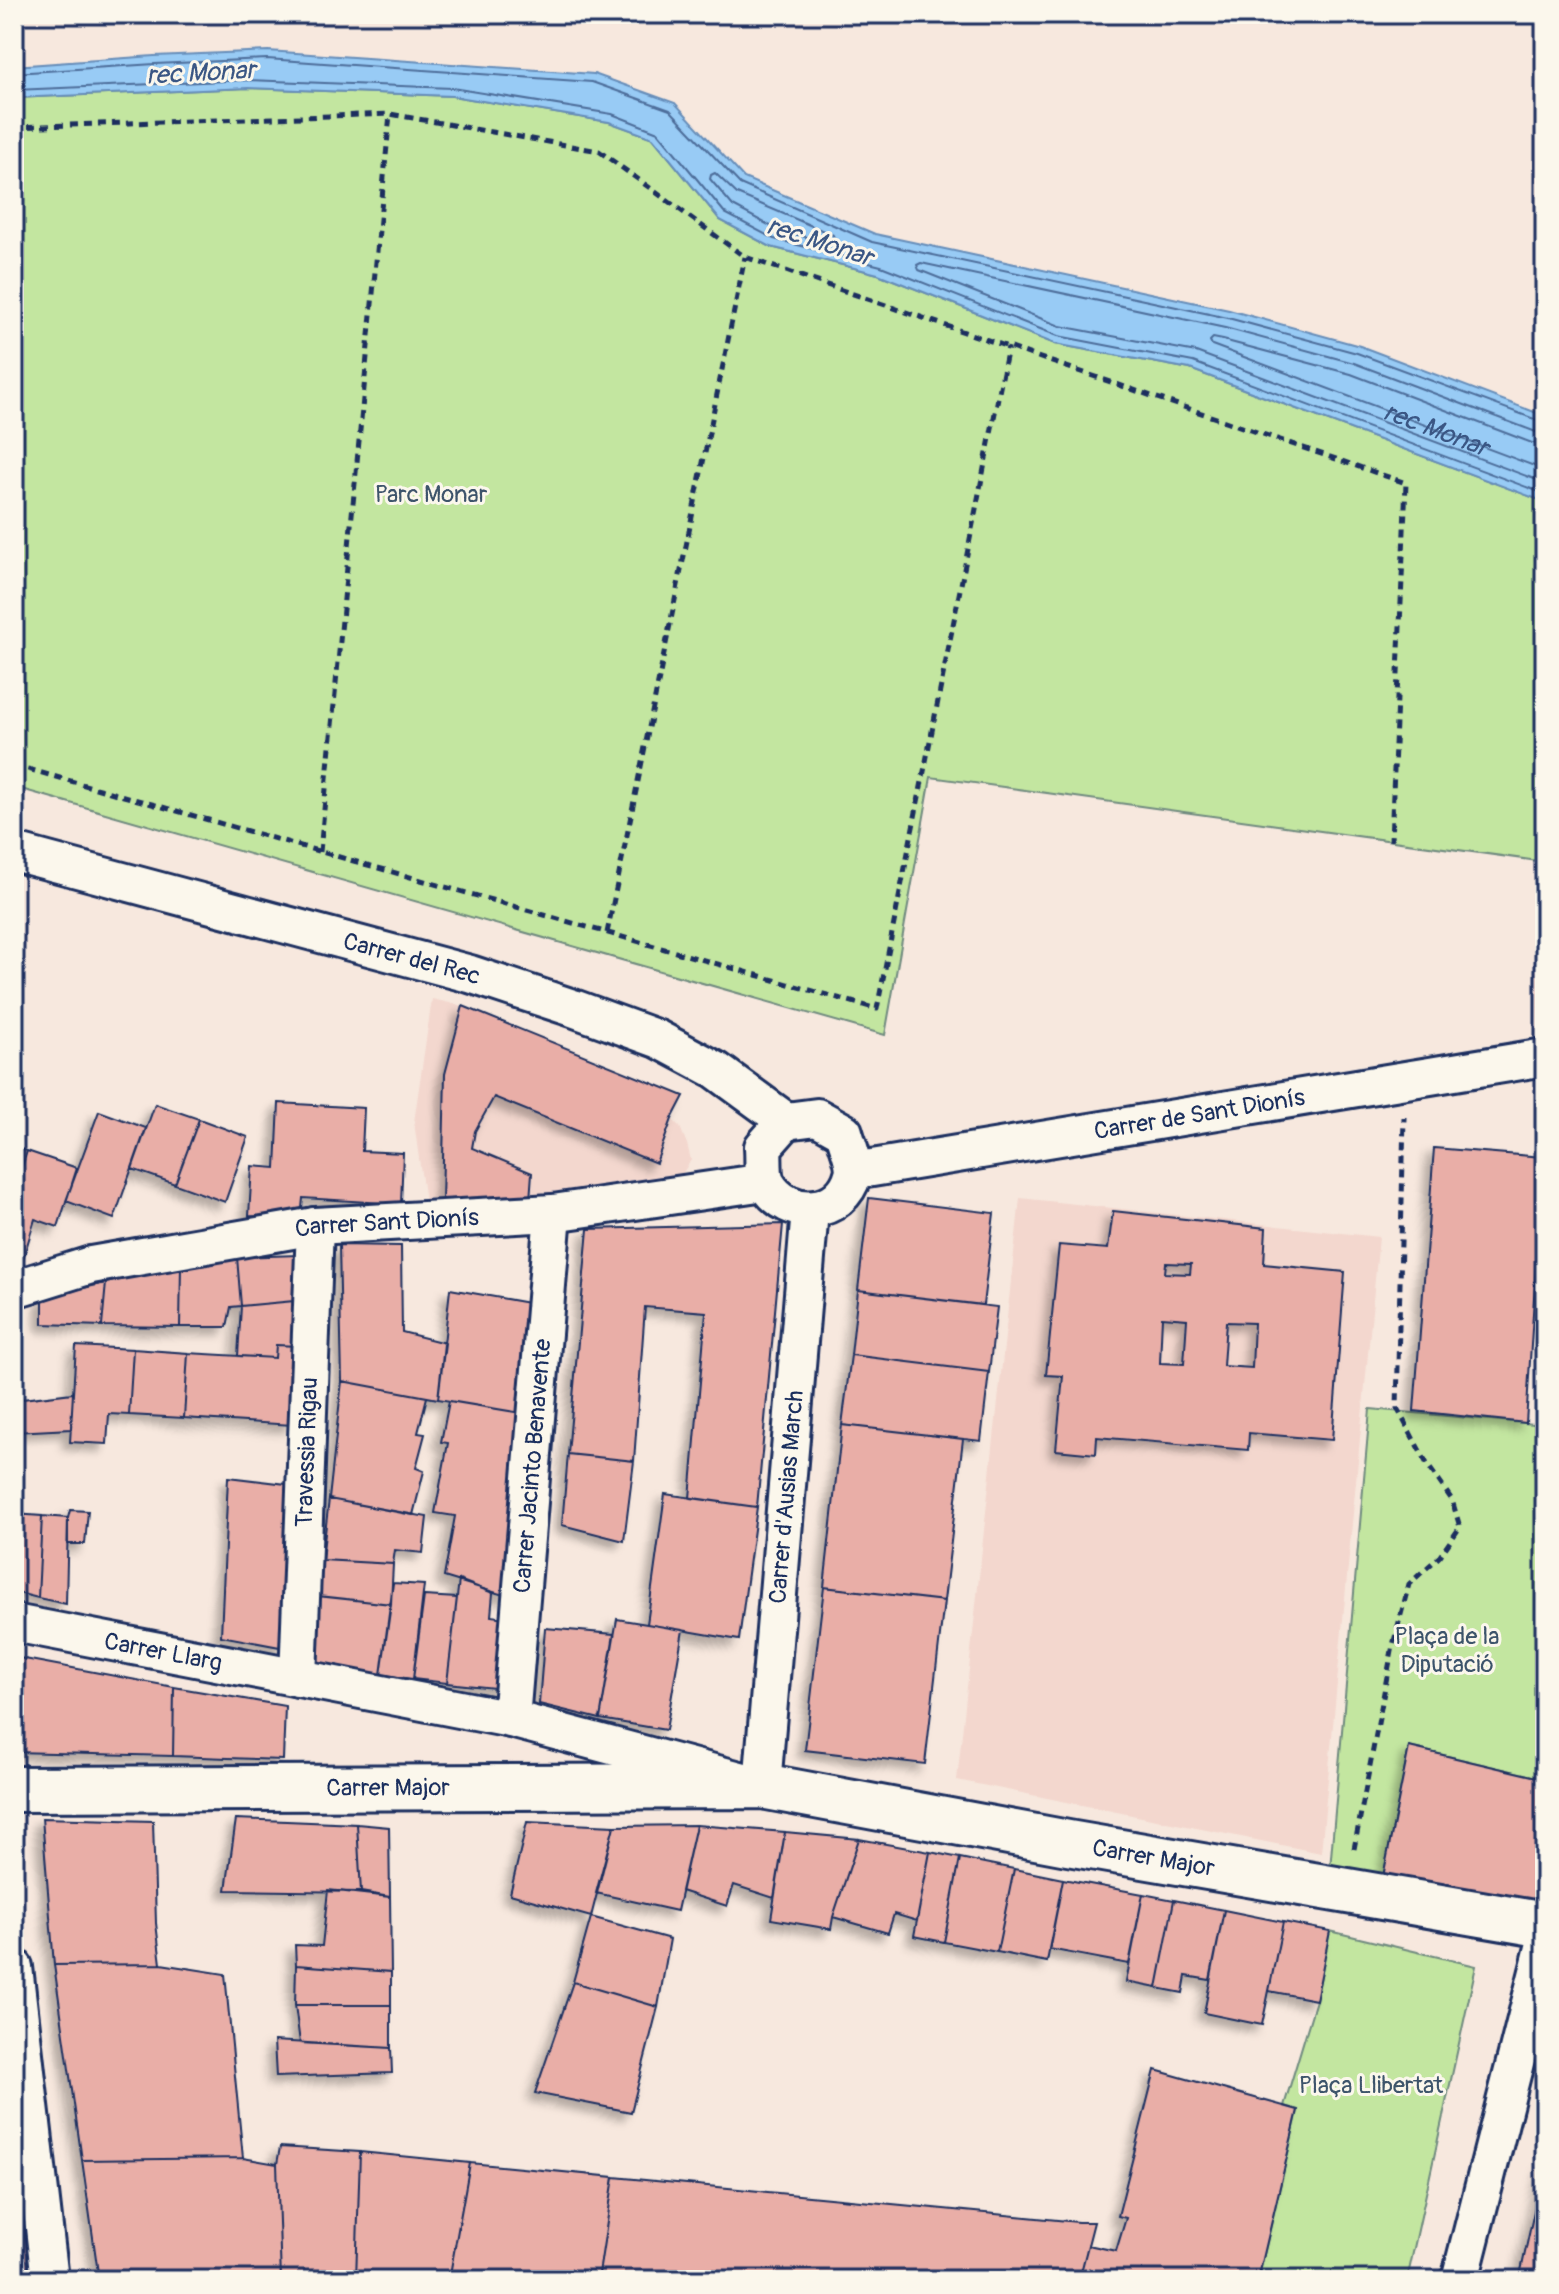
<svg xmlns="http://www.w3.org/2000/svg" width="1559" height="2294" viewBox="0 0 1559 2294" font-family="Pangolin,sans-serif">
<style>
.built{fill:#f3d7ce}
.green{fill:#c3e6a0;stroke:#6f8a7f;stroke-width:2}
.water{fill:#98cbf5;stroke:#668db9;stroke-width:2}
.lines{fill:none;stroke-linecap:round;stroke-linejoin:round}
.shore{stroke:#4d6d9a;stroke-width:2}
.building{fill:#e9aea7;stroke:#1b2f5e;stroke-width:2;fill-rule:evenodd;filter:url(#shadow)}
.street-casing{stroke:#1b2f5e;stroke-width:42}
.secondary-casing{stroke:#1b2f5e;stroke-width:50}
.path{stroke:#1b2f5e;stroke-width:5;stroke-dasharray:8 6;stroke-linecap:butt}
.street{stroke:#fbf7ec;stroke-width:36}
.secondary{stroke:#fbf7ec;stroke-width:44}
.labels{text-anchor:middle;stroke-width:6;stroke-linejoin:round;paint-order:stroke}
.park-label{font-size:24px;fill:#3d546b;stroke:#fbf7ec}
.street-label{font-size:24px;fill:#1b2f5e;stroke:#fbf7ec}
.water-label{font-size:26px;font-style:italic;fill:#3a5684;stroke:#fbf7ec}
</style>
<defs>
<filter id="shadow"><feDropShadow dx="-7" dy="7" stdDeviation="4" flood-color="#0004"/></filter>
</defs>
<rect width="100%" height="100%" fill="#f7e8de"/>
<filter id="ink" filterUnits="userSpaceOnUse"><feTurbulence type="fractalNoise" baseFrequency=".0125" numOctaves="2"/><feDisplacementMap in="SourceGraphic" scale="16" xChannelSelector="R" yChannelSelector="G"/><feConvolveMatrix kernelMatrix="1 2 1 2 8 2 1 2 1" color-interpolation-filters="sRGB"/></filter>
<g filter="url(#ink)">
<path class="built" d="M1545 932V1029H1538L1534 936Z
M432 999 463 1006 684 1096 672 1119 680 1127 687 1144 691 1160 679 1179 567 1199 425 1202 414 1122Z
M1020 1198 1379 1237 1321 1853 957 1780Z"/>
<path class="green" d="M248 88 452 96 609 122 653 138 720 220 771 247 878 274 1055 344 1190 369 1545 502V862L931 777 885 1035 14 787V98Z
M1370 1409 1545 1425V1779L1409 1747 1383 1877 1330 1869Z
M1330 1931 1476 1966 1407 2280H1258L1298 2111 1284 2106 1316 2000Z"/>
<path class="water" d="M268 51 594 74 675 103 744 178 875 234 1229 310 1360 346 1545 416V502L1190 369 1055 344 878 274 771 247 720 220 653 138 609 122 452 96 248 88 14 98V66L154 56Z"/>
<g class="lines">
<g class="shore">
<path d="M14 73 155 64 267 59 592 82 670 110 740 184 872 242 1228 318 1357 353 1545 423"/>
<path d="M14 90 248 80 452 88 612 114 658 132 725 213 774 239 881 266 1058 336 1193 362 1545 494"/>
<path d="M715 173 737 194 833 235 835 241 830 243 778 230 733 206 710 179 711 175Z"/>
<path d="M1545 433 1536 432 1354 363 1225 328 921 263 917 265 919 270 1060 326 1196 352 1545 483"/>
<path id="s1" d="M1545 445 1532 443 1351 374 1223 340 1213 338 1210 341 1212 345 1545 470"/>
</g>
</g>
<path class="building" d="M463 1006 684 1096 672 1119 656 1163 494 1097 475 1131 472 1148 532 1173 530 1200 442 1202 445 1074Z
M279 1103 364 1108 362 1151 403 1153 401 1204 303 1198 301 1219 249 1216 252 1166 276 1168Z
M155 1104 199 1119 175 1184 132 1169Z
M99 1111 146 1128 114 1219 66 1201Z
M199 1119 248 1137 225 1202 175 1184Z
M14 1147 27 1151 14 1192Z
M1434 1148 1543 1157 1526 1423 1414 1411Z
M27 1151 77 1168 58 1227 35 1219 23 1259 14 1261V1192Z
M869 1198 994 1213 983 1305 858 1290Z
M1113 1211 1266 1228 1264 1264 1345 1272 1332 1440 1249 1433 1248 1450 1097 1437 1096 1454 1056 1450 1063 1376 1046 1375 1059 1245 1108 1249ZM1166 1263 1191 1264 1190 1274 1165 1273ZM1162 1317 1187 1319 1184 1364 1160 1363ZM1226 1322 1254 1323 1252 1368 1223 1366Z
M783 1224 757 1507 690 1498 706 1312 645 1307 634 1461 568 1454 588 1229Z
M339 1245 401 1246 402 1332 445 1343 438 1399 342 1381Z
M298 1255 294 1301 241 1306 237 1257Z
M237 1257 241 1306 231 1307 227 1327H180L181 1265Z
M181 1265 180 1327 102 1326 106 1283Z
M106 1283 102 1326 43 1324V1297Z
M450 1289 529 1303 527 1414 438 1399Z
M858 1290 997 1307 989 1372 851 1355Z
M294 1301 297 1346 276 1345 275 1358 238 1356 241 1306Z
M276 1345 297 1346 292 1425 184 1418 188 1353 275 1358Z
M76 1346 133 1349 129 1415 109 1414 107 1444 70 1442Z
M133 1349 188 1353 184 1418 129 1415Z
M851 1355 989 1372 981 1441 842 1425Z
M342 1381 427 1397 418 1433 425 1434 416 1468 424 1471 413 1515 329 1499Z
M73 1393 71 1429 14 1432V1400Z
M449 1401 527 1414 510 1597 444 1577 455 1516 435 1513 448 1443 441 1442Z
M842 1425 963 1439 944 1601 824 1587Z
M568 1454 634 1461 624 1541 562 1525Z
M228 1477 286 1484 285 1648 221 1636Z
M665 1494 757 1507 739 1640 647 1624Z
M329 1499 427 1517 423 1553 395 1550 393 1564 322 1560Z
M70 1510 88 1511 85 1544H68V1518Z
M14 1514 42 1516 38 1598 14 1592Z
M42 1516 68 1518 66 1604 38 1598Z
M322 1560 393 1564 391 1604 318 1596Z
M459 1580 493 1593 491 1616 512 1619 504 1689 447 1683Z
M393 1583 424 1585 413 1679 381 1675Z
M824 1587 944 1601 925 1764 805 1750Z
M318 1596 391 1604 381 1675 310 1667Z
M424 1596 457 1598 447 1683 413 1679Z
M617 1619 683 1630 666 1730 600 1719Z
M545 1628 614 1634 600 1719 539 1704Z
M14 1657 174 1687 173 1756 14 1752Z
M174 1687 285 1706 283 1760 173 1756Z
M1409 1747 1545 1779V1907L1383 1877Z
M42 1818 153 1821 156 1923 161 1964 54 1965Z
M236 1819 357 1824 361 1892 226 1890Z
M527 1822 614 1826 591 1917 510 1894Z
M357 1824 389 1827 390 1897 361 1892Z
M696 1825 677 1911 596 1893 614 1826Z
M696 1825 785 1832 774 1898 734 1885 727 1906 681 1891Z
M785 1832 859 1839 833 1917 831 1929 771 1919Z
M859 1839 930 1852 917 1921 894 1914 888 1933 833 1917Z
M930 1852 960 1858 944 1942 914 1936Z
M960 1858 1014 1869 997 1952 944 1942Z
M1014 1869 1063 1879 1047 1962 997 1952Z
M1063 1879 1143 1894 1129 1964 1049 1949Z
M328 1890 390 1897 391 1972 296 1965 295 1945 322 1946Z
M1143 1894 1174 1900 1157 1988 1126 1982Z
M1174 1900 1224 1910 1210 1980 1186 1976 1183 1993 1157 1988Z
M1224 1910 1283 1922 1262 2025 1204 2013Z
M591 1917 670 1939 658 2007 573 1982Z
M1283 1922 1330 1931 1316 2000 1269 1991Z
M161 1964 225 1974 243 2158 82 2160 54 1965Z
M296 1965 391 1972V2005H295Z
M573 1982 658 2007 631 2112 535 2093Z
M295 2005H391V2048L300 2043Z
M274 2041 391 2048 392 2073 276 2077Z
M1155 2070 1298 2110 1258 2280H1079L1088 2245 1116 2251 1126 2218 1118 2216Z
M280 2147 360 2152 356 2280H281L277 2164Z
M360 2152 470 2163 449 2280H356Z
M243 2158 277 2164 281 2280H99L82 2160Z
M1545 2161V2280H1519Z
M470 2163 614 2177 598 2280H449Z
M614 2177 1078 2222H1094L1079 2280H598Z
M14 2191H24L28 2274 22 2280H14Z"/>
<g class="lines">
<g class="street-casing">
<g id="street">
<path id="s2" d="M14 852 470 974 573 1008 658 1039 716 1070 786 1121"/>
<path d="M817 1117 844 1132C847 1144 856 1163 853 1174 842 1216 788 1220 767 1184 762 1175 764 1158 763 1147L786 1121Z"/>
<path id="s3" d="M854 1171 1545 1057"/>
<path id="s4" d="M14 1289 91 1265 315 1226 553 1213 765 1182"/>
<path id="s5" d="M14 1623 511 1719 762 1786 810 1210"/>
<path id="s6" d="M298 1678 315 1226"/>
<path id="s7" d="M511 1719 553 1213"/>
<path d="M14 1967 50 2280"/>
<path d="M1460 2280 1545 1944"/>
</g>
</g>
<g class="secondary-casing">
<g id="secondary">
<path id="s8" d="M14 1789 762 1786 1068 1843 1545 1925"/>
</g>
</g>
<path class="path" d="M14 127 390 114 599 151 745 257 1406 483 1391 841
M14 154 20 126
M14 765 877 1009 1008 347
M320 852 390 114
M607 933 745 257
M1354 1849 1393 1645 1409 1584 1440 1556 1460 1527 1452 1500 1427 1464 1397 1408 1404 1117"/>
<use href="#street" class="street"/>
<use href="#secondary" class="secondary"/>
</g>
</g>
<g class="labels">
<g class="park-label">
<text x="431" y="502">Parc Monar</text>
<text x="1447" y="1644">Plaça de la<tspan x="1447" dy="28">Diputació</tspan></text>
<text x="1371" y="2093">Plaça Llibertat</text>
</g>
<g class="street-label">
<text dy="8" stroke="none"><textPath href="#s2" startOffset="412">Carrer del Rec</textPath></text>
<text dy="8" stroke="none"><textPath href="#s3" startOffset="350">Carrer de Sant Dionís</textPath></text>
<text dy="8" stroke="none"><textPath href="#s4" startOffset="380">Carrer Sant Dionís</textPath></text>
<text dy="8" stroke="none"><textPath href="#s6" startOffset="226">Travessia Rigau</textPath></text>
<text dy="8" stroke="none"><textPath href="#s7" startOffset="254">Carrer Jacinto Benavente</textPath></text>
<text dy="8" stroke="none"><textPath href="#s5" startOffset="1056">Carrer d'Ausias March</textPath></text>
<text dy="8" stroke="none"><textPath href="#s5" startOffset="152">Carrer Llarg</textPath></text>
<text dy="8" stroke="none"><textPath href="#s8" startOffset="374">Carrer Major</textPath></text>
<text dy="8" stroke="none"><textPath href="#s8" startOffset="1146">Carrer Major</textPath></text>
</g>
<g class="water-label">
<text transform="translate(201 72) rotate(-3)" y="9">rec Monar</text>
<text transform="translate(820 241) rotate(18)" y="9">rec Monar</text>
<text dy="9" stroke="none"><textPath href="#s1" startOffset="598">rec Monar</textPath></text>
</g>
</g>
<rect width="1559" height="2294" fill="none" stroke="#fbf7ec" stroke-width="48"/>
<rect x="24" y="24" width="1511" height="2246" fill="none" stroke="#1b2f5e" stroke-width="3" filter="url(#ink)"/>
</svg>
